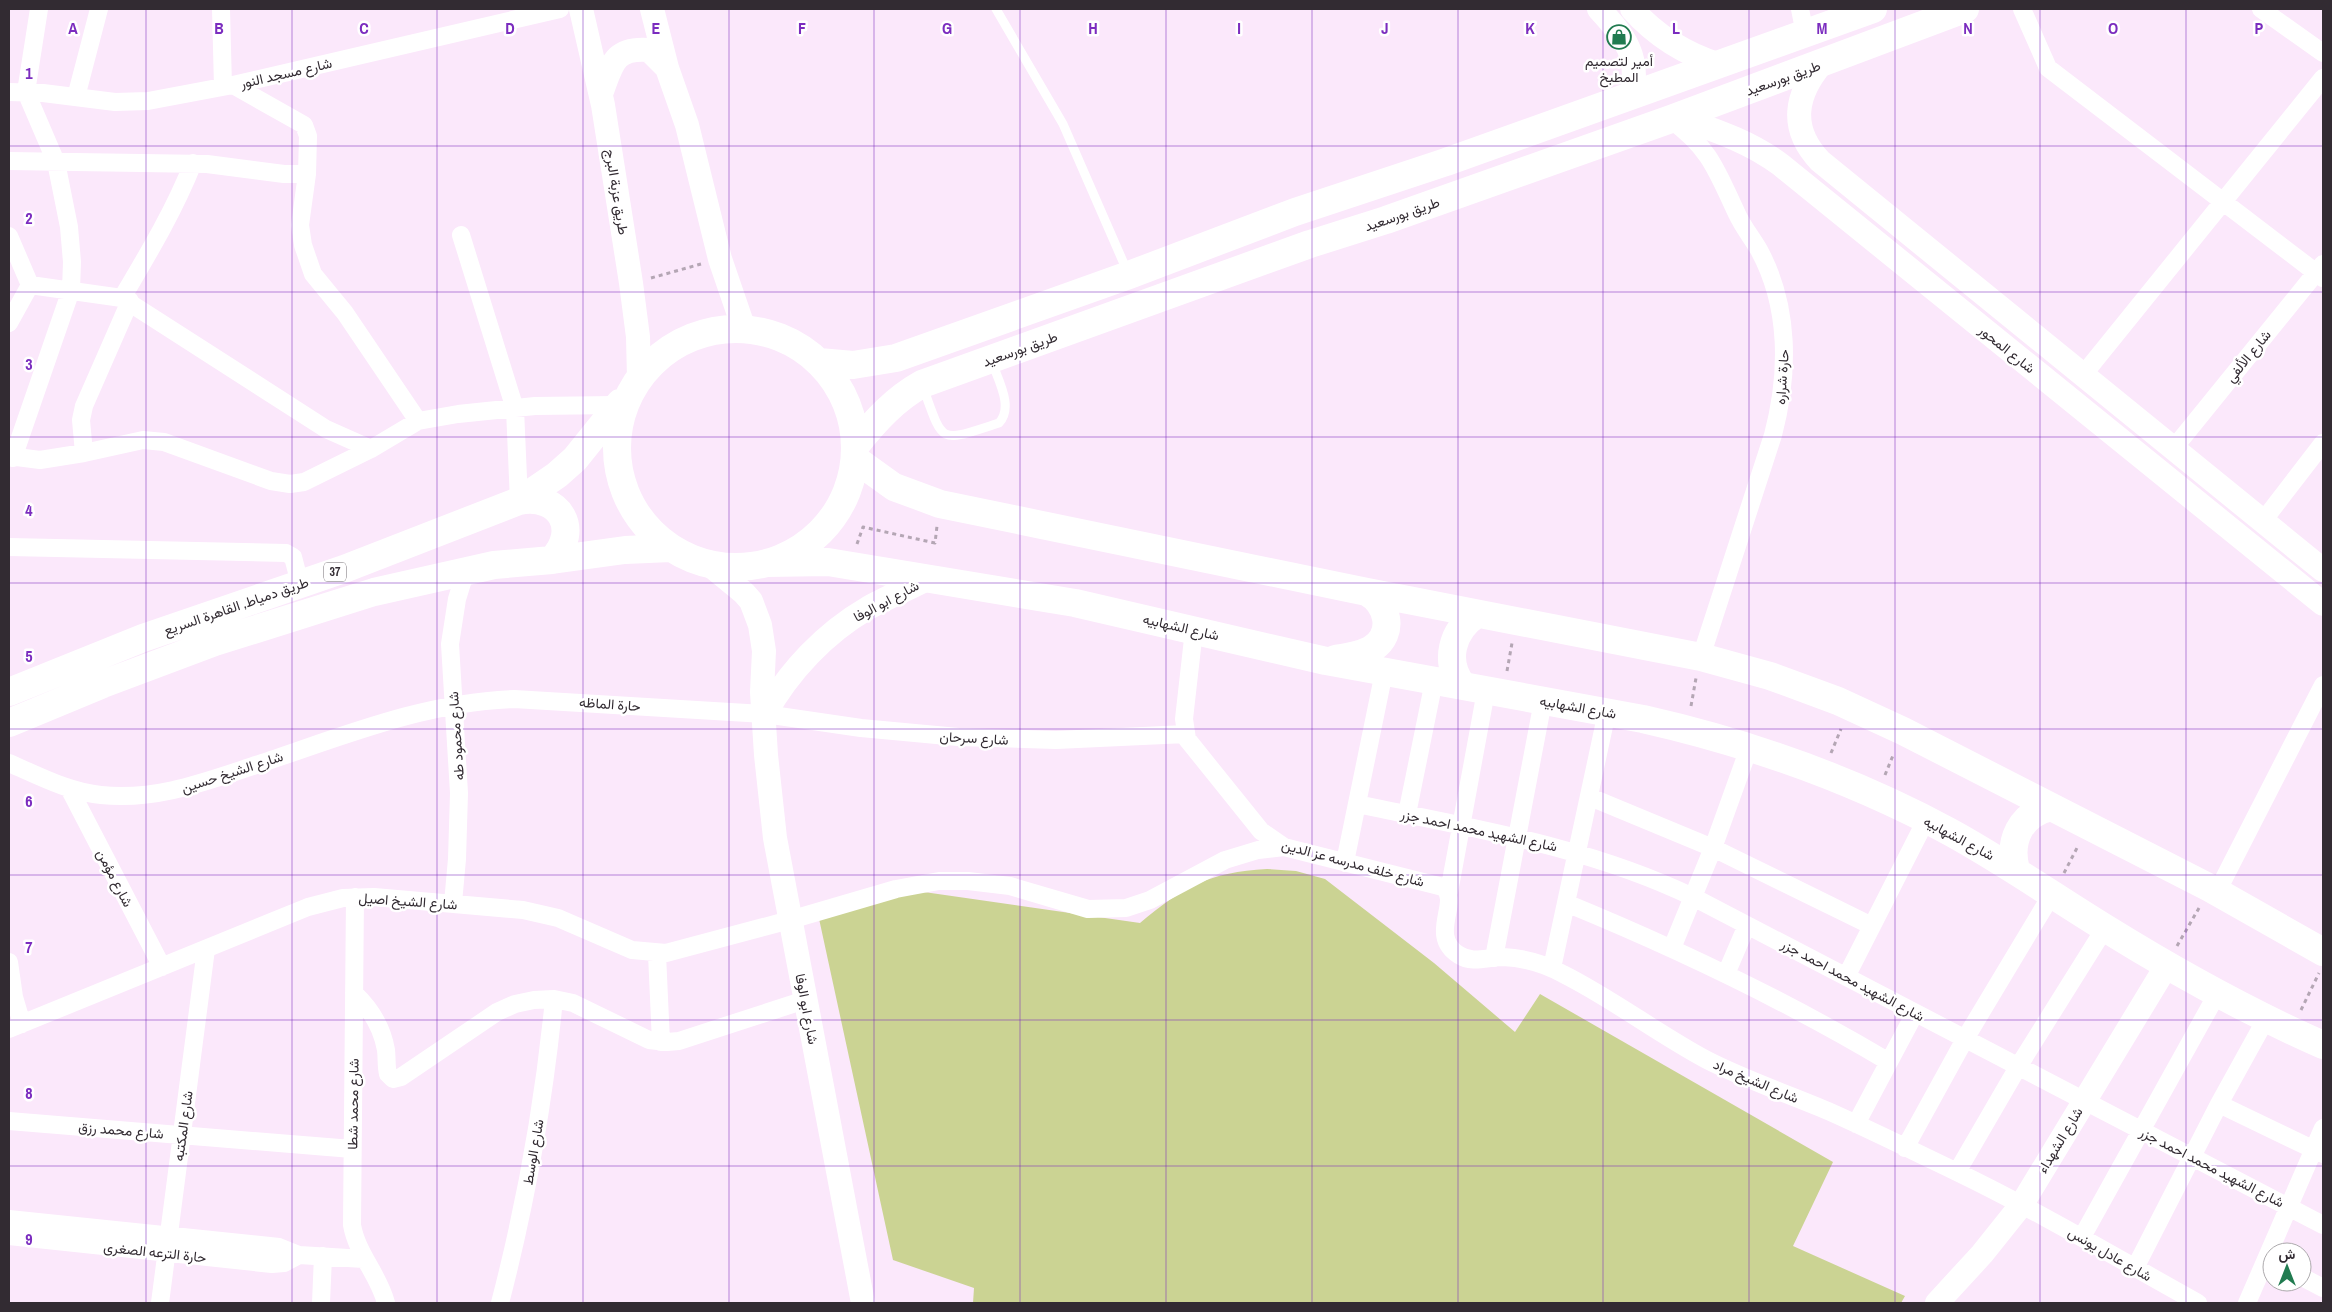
<svg xmlns="http://www.w3.org/2000/svg" width="2332" height="1312" viewBox="0 0 2332 1312" font-family="'Archivo Narrow',Vazirmatn,sans-serif">
<style>
.green{fill:#cbd393}
.lines{fill:none;stroke-linecap:round;stroke-linejoin:round}
.path{stroke:#b4a6b4;stroke-width:3;stroke-dasharray:4 4;stroke-linecap:butt}
.lane{stroke:#fff;stroke-width:9}
.street{stroke:#fff;stroke-width:18}
.secondary{stroke:#fff;stroke-width:24}
.highway{stroke:#fff;stroke-width:28}
.grid{fill:none;stroke:#7b2cbf;stroke-width:1;stroke-opacity:0.55}
.labels{text-anchor:middle;stroke-width:5;stroke-linejoin:round;paint-order:stroke}
.shield{fill:#fff;stroke:#706b70;stroke-width:1}
.shield-label{font-size:12px;font-weight:bold;fill:#322b32}
.poi-label{font-size:14px;fill:#322b32;stroke:#fff}
.street-label{font-size:14px;fill:#322b32;stroke:#fff}
.grid-label{font-size:16px;text-anchor:middle;font-weight:bold;fill:#7b2cbf;stroke:#fff;stroke-width:5;stroke-linejoin:round;paint-order:stroke}
</style>
<rect width="100%" height="100%" fill="#fbe8fb"/>
<path class="green" d="M1267 869 1296 871 1325 879 1434 963 1515 1032 1540 994 1833 1162 1793 1246 1905 1296 1901 1303H973L974 1288 893 1260 818 914 917 891 1140 923C1183 887 1209 872 1267 869Z"/>
<g class="lines">
<path class="path" d="M651 278 701 264
M857 544 863 527 935 543 937 526
M1507 671 1512 643
M1691 706 1696 678
M1831 753 1841 729
M1885 775 1894 753
M2064 873 2078 846
M2177 946 2199 908
M2301 1010 2319 973"/>
<path class="lane" d="M996 9 1063 124 1128 273
M923 387C944 446 939 442 999 423 1014 407 998 380 992 362"/>
<path class="street" d="M221 9 223 87
M1800 9 1805 34
M2022 9 2048 68 2323 278
M2261 9 2323 53
M9 92 43 93 115 102 148 101 233 85 560 9
M76 97 99 9
M1671 120C1711 149 1717 172 1737 214 1743 227 1752 238 1759 250 1790 307 1789 374 1773 435L1701 657
M9 161 207 164 284 174H307L308 136 304 125 233 85
M307 174 300 225 303 245 313 274 345 313 418 421
M461 235 515 409 519 501
M9 236 30 285 9 323
M30 285 122 298C148 254 174 211 193 163
M122 298 326 429 371 449
M2083 375 2323 78
M2174 448 2323 264
M84 453 81 420 84 406 130 301
M9 456 40 460 84 453 143 440 164 442 271 481 290 484 304 482 371 449 418 421 458 414 535 406 617 405
M13 458 71 290 72 262 69 227 56 162 26 92 39 9
M2263 521 2323 443
M9 547 286 553 293 557 300 584
M1194 630 1184 719 1187 739 1261 831 1284 847 1443 887C1462 901 1427 935 1459 955 1473 964 1487 957 1503 957 1523 958 1545 964 1563 974 1613 999 1658 1034 1707 1060 1746 1080 1788 1094 1828 1111 1871 1130 1913 1151 1955 1171 2038 1211 2117 1258 2198 1303
M9 763C39 776 69 792 101 795 157 801 207 781 259 764 343 736 425 702 514 699L765 714 861 728 958 737 1056 740 1186 734
M69 788 162 967
M1590 797 1713 848 1872 926
M1357 804C1471 828 1587 846 1693 897L2323 1225
M1407 814 1434 681
M1345 862 1384 672
M1449 892 1486 691
M2217 892 2323 685
M355 897 352 1225C357 1254 379 1275 386 1303
M453 903 457 859 459 793 450 644 457 599 466 570
M1566 903C1678 949 1785 1000 1889 1062
M1672 948 1713 848 1749 748
M657 954 661 1042
M1494 958 1543 701
M9 962 14 997 22 1024
M1552 968 1607 712
M1726 974 1747 925
M1846 977 1926 820
M354 993C371 1009 382 1027 386 1050 387 1058 386 1066 388 1074L393 1079 401 1077 497 1012 515 1004 534 1000 554 999 573 1003 649 1040 667 1042 679 1041 805 1000
M9 1029 308 907 343 898 374 897 523 910 558 918 632 950 666 953 790 920 896 889 939 881H968L1010 886 1088 909 1126 908 1150 900 1225 860 1258 850 1284 847
M2219 1104 2323 1154
M9 1121 352 1149
M1856 1124 1915 1013
M1905 1148 1965 1039 2052 894
M1957 1172 2018 1067 2105 928
M9 1219 279 1247 299 1255 364 1259
M9 1236 272 1264 284 1263 299 1255
M2082 1237 2217 994
M2135 1268 2219 1104 2266 1019
M2302 1277 2323 1288
M160 1303 206 949
M321 1303 323 1256
M500 1303C526 1203 544 1102 554 999
M2247 1303 2323 1128"/>
<path class="secondary" d="M581 9 603 105 631 283 638 337 639 378
M652 9 667 68 687 125 720 259 744 329
M1599 9C1625 37 1641 57 1631 97
M1632 9C1656 36 1685 54 1720 65
M1822 63C1795 95 1789 128 1820 161L2323 570
M601 94C612 65 613 47 649 50L667 68
M1677 117C1714 130 1749 141 1781 165L2323 604
M710 565 744 593 751 601 760 625 764 651 762 692 766 755 775 838 863 1303
M765 714C789 671 825 633 868 608 888 597 909 588 930 578
M1937 1303 1982 1254 2022 1204 2167 965"/>
<path class="highway" d="M617 448a119 119 0 1 1 238 0a119 119 0 1 1-238 0Z
M819 362 853 365 896 358 1129 275 1295 212 1446 162 1873 9
M856 445C875 421 895 399 922 384L1310 244 1386 220 1671 119 1965 9
M855 459 894 487 940 504 1367 592 1701 657 1770 676 1838 701 1903 731 2210 888 2323 952
M519 501C560 493 581 530 552 560
M767 563 828 562 1075 603 1326 661 1643 719C1749 743 1854 780 1950 832 2003 861 2053 896 2105 928 2176 972 2248 1012 2323 1045
M1335 659C1348 657 1363 655 1373 648 1395 633 1388 604 1367 592
M1463 686C1443 662 1452 630 1477 614
M9 692 143 638 344 569 519 501 557 475 575 459 620 403
M9 723 103 684 215 642 374 592 494 565 552 560 625 550 671 548
M2016 870C2008 841 2020 814 2051 807"/>
</g>
<path class="grid" d="M146 9V1303M292 9V1303M437 9V1303M583 9V1303M729 9V1303M874 9V1303M1020 9V1303M1166 9V1303M1312 9V1303M1458 9V1303M1603 9V1303M1749 9V1303M1895 9V1303M2040 9V1303M2186 9V1303M9 146H2323M9 292H2323M9 437H2323M9 583H2323M9 729H2323M9 875H2323M9 1020H2323M9 1166H2323"/>
<defs>
<g id="shop-ring" transform="scale(1.25)"><circle r="9.5" fill="#fff" stroke="#217b50" stroke-width="1.5"/><path d="M-5-2.5h2.3a2.7 3.5 0 0 1 5.4 0H5L5.5 6h-11ZM-1.5-2.5h3a1.5 2.3 0 0 0-3 0Z" fill="#217b50"/></g>
</defs>
<g fill-rule="evenodd">
<use href="#shop-ring" x="1619" y="37"/>
</g>
<g class="labels">
<rect class="shield" x="324" y="562.5" width="22" height="19" rx="4"/>
<g class="shield-label">
<text x="335" y="576">37</text>
</g>
<g class="poi-label">
<text x="1619" y="66">أمير لتصميم<tspan x="1619" dy="16">المطبخ</tspan></text>
</g>
<g class="street-label">
<text transform="translate(286 73) rotate(-13)" y="5">شارع مسجد النور</text>
<text transform="translate(1783 78) rotate(-20)" y="5">طريق بورسعيد</text>
<text transform="translate(617 192) rotate(81)" y="5">طريق عزبة البرج</text>
<text transform="translate(1402 214) rotate(-19)" y="5">طريق بورسعيد</text>
<text transform="translate(1020 349) rotate(-20)" y="5">طريق بورسعيد</text>
<text transform="translate(2007 349) rotate(39)" y="5">شارع المحور</text>
<text transform="translate(2248 356) rotate(-51)" y="5">شارع الألفي</text>
<text transform="translate(1782 377) rotate(-86)" y="5">حارة شراره</text>
<text transform="translate(886 601) rotate(-28)" y="5">شارع ابو الوفا</text>
<text transform="translate(236 606) rotate(-19)" y="5">طريق دمياط, القاهرة السريع</text>
<text transform="translate(1181 627) rotate(13)" y="5">شارع الشهابيه</text>
<text transform="translate(610 704) rotate(4)" y="5">حارة الماظه</text>
<text transform="translate(1578 707) rotate(10)" y="5">شارع الشهابيه</text>
<text transform="translate(456 736) rotate(-94)" y="5">شارع محمود طه</text>
<text transform="translate(974 738) rotate(3)" y="5">شارع سرحان</text>
<text transform="translate(232 772) rotate(-18)" y="5">شارع الشيخ حسين</text>
<text transform="translate(1479 830) rotate(12)" y="5">شارع الشهيد محمد احمد جزر</text>
<text transform="translate(1959 838) rotate(28)" y="5">شارع الشهابيه</text>
<text transform="translate(1353 863) rotate(15)" y="5">شارع خلف مدرسه عز الدين</text>
<text transform="translate(115 878) rotate(63)" y="5">شارع مؤمن</text>
<text transform="translate(408 901) rotate(4)" y="5">شارع الشيخ اصيل</text>
<text transform="translate(1853 980) rotate(28)" y="5">شارع الشهيد محمد احمد جزر</text>
<text transform="translate(807 1009) rotate(79)" y="5">شارع ابو الوفا</text>
<text transform="translate(1756 1081) rotate(23)" y="5">شارع الشيخ مراد</text>
<text transform="translate(353 1104) rotate(-89)" y="5">شارع محمد شطا</text>
<text transform="translate(183 1126) rotate(-82)" y="5">شارع المكتبه</text>
<text transform="translate(121 1130) rotate(5)" y="5">شارع محمد رزق</text>
<text transform="translate(2060 1140) rotate(-59)" y="5">شارع الشهداء</text>
<text transform="translate(533 1152) rotate(-80)" y="5">شارع الوسط</text>
<text transform="translate(2212 1167) rotate(27)" y="5">شارع الشهيد محمد احمد جزر</text>
<text transform="translate(155 1252) rotate(6)" y="5">حارة الترعه الصغرى</text>
<text transform="translate(2110 1254) rotate(30)" y="5">شارع عادل يونس</text>
</g>
</g>
<g class="grid-label">
<text x="73" y="34">A</text>
<text x="219" y="34">B</text>
<text x="364" y="34">C</text>
<text x="510" y="34">D</text>
<text x="656" y="34">E</text>
<text x="802" y="34">F</text>
<text x="947" y="34">G</text>
<text x="1093" y="34">H</text>
<text x="1239" y="34">I</text>
<text x="1385" y="34">J</text>
<text x="1530" y="34">K</text>
<text x="1676" y="34">L</text>
<text x="1822" y="34">M</text>
<text x="1968" y="34">N</text>
<text x="2113" y="34">O</text>
<text x="2259" y="34">P</text>
<text x="29" y="79">1</text>
<text x="29" y="224">2</text>
<text x="29" y="370">3</text>
<text x="29" y="516">4</text>
<text x="29" y="662">5</text>
<text x="29" y="807">6</text>
<text x="29" y="953">7</text>
<text x="29" y="1099">8</text>
<text x="29" y="1245">9</text>
</g>
<rect width="2332" height="1312" fill="none" stroke="#322b32" stroke-width="20"/>
<g transform="translate(2287 1267)"><circle r="24" fill="#ffffff" stroke="#adaaad"/>
<path d="M0-4L9 19L0 12L-9 19Z" fill="#217b50"/>
<text y="-8" font-size="14" font-weight="bold" text-anchor="middle" fill="#322b32">ش</text>
</g>
</svg>
